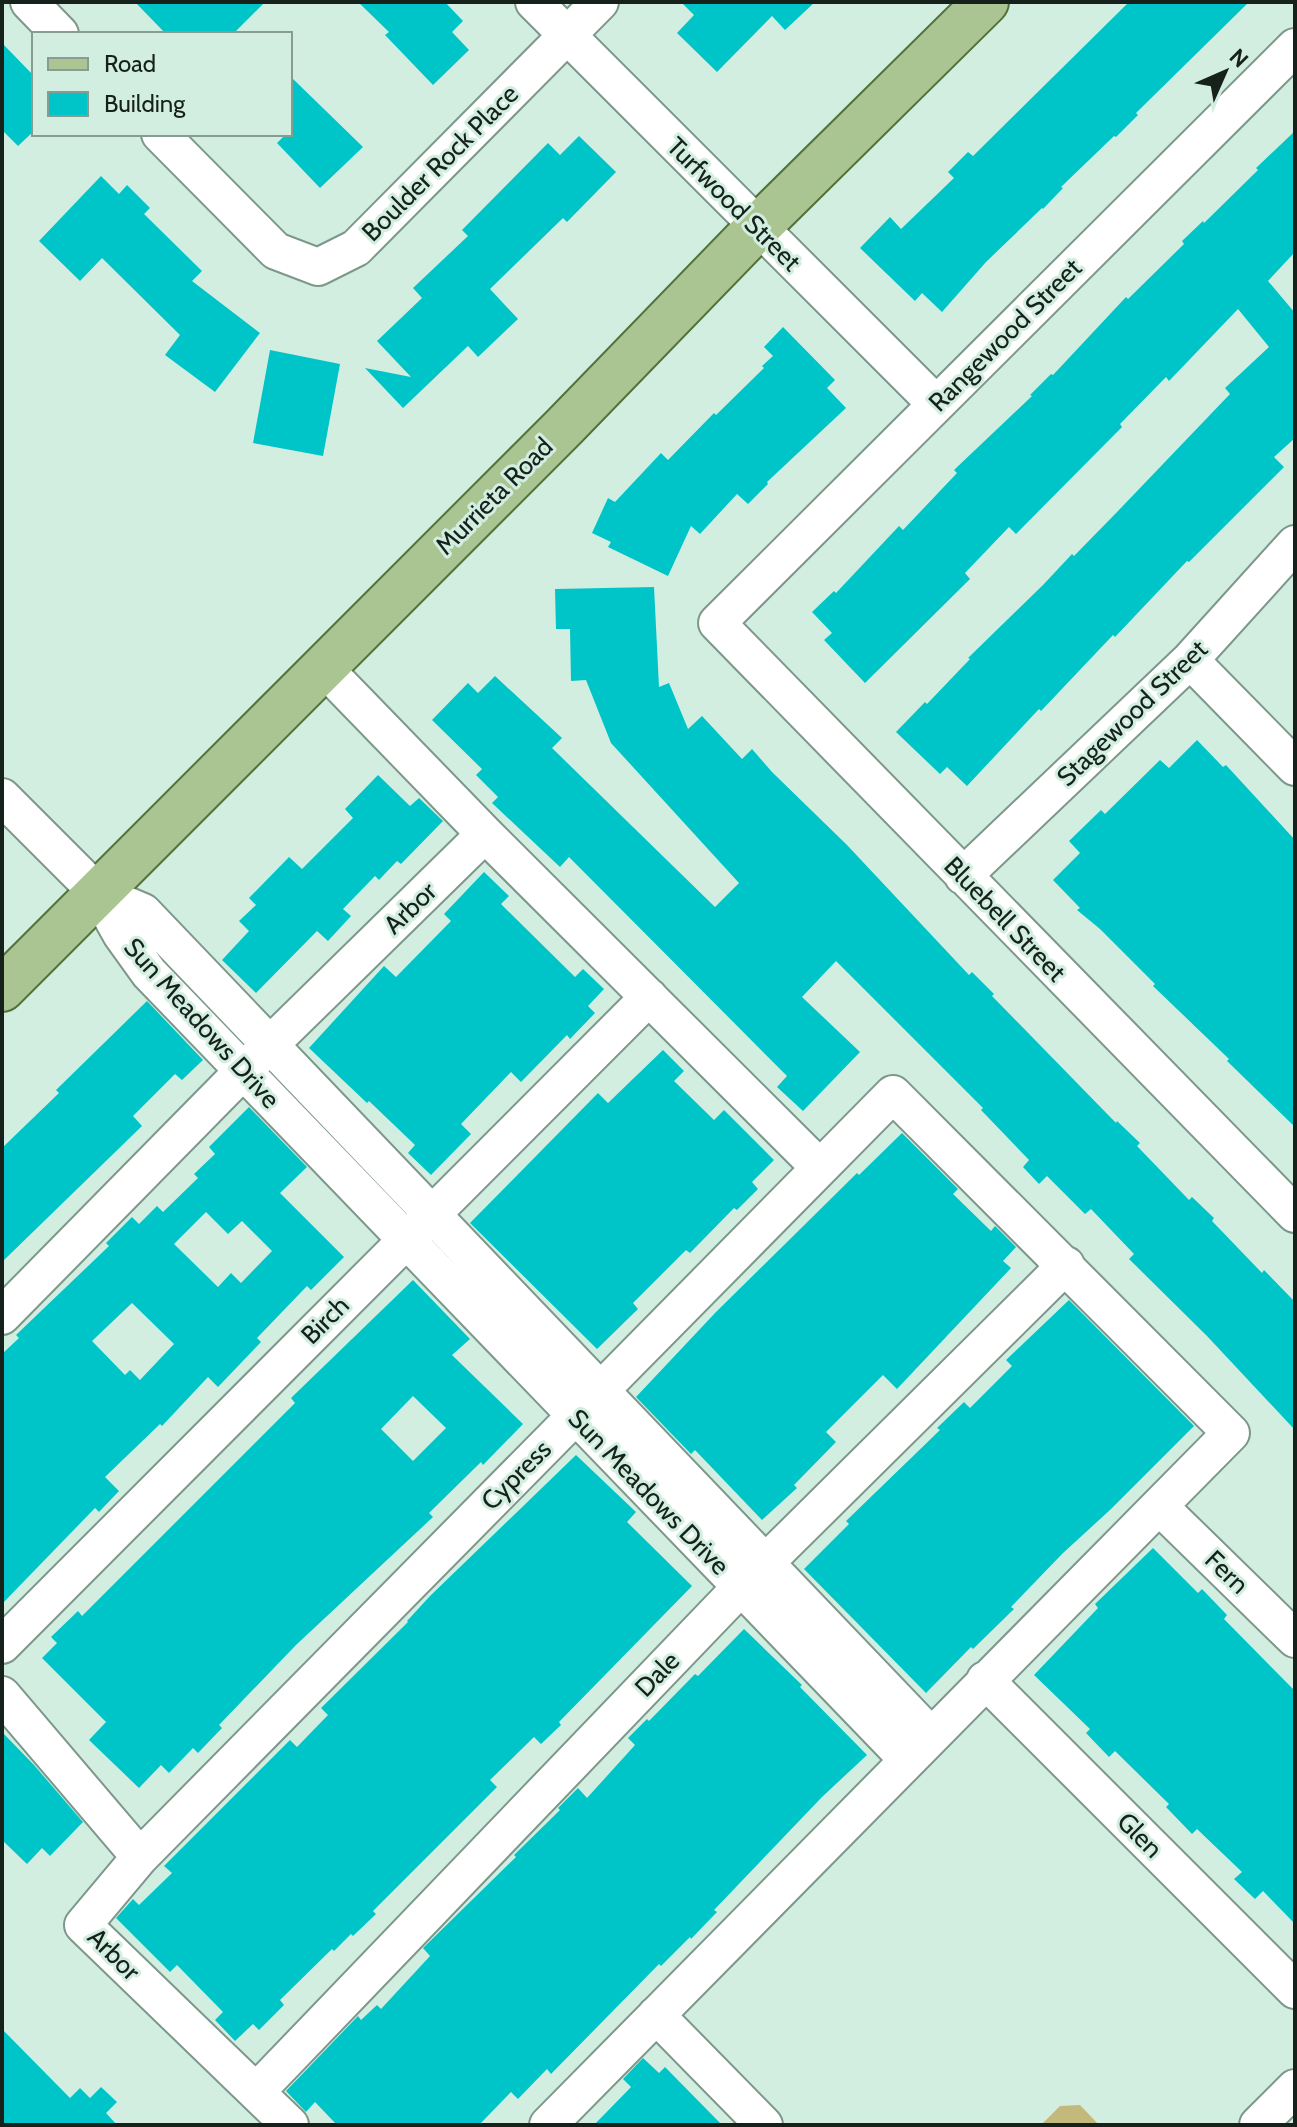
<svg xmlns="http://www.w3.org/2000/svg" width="1297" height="2127" viewBox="0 0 1297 2127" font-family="Cabin,sans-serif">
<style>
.green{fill:#c3b97c}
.building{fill:#00c5c8;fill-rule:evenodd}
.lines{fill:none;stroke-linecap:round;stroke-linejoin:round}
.minor-casing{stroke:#7d978b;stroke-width:40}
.major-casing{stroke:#51723a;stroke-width:48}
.minor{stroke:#fff;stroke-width:36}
.major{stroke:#aac492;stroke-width:44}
.labels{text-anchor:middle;stroke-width:6;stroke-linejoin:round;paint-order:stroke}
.street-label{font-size:26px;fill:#16211c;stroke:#d2eee0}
</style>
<rect width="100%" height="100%" fill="#d2eee0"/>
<path class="green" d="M1080 2105 1099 2125H1041L1060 2106Z"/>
<path class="building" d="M135 2H265L233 34H166Z
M358 2H445L463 21 452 32 469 50 433 85 385 35 389 32Z
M681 2H815L785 30 772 16 717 72 677 33 694 15Z
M1129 2H1249L1136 113 1138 115 1116 137 1114 136 1061 187 1063 188 1043 209 1042 208 986 262 942 312 922 293 915 301 860 248 890 217 901 229 954 178 948 172 968 152 973 156Z
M2 43 34 76V131L18 146 2 130Z
M290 76 363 147 320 188 277 143 286 134H290Z
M1295 131V252L1268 281 1295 313V438L1274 457 1284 467 1189 562 1187 561 1115 637 1113 635 1041 711 1039 709 967 786 947 767 940 774 896 732 925 702 927 704 970 659 968 658 1043 585 1072 554 1074 556 1118 511 1230 394 1225 388 1269 347 1238 309 1169 381 1166 377 1120 424 1122 427 1016 534 1009 527 965 573 970 579 865 683 824 640 832 633 812 612 834 591 836 593 899 526 903 530 957 473 954 470 1032 396 1030 395 1051 374 1053 375 1126 297 1128 299 1184 244 1182 241 1203 221 1204 223 1258 170 1256 168Z
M579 136 616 172 567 222 563 218 490 289 518 319 478 357 468 346 403 408 365 368 411 377 377 341 422 298 413 288 468 236 462 230 548 143 560 155Z
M101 176 119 194 127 185 150 208 144 214 202 271 192 281 260 333 215 392 165 355 180 335 102 258 80 281 39 241Z
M783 327 835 380 827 388 846 408 767 482 768 484 748 504 737 494 700 534 691 526 668 576 608 547 611 542 592 533 608 498 615 502 661 453 668 460 714 413 716 415 764 368 762 366 773 356 764 347Z
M270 350 340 364 323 456 253 443Z
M654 587 659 687 669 683 688 729 702 716 742 759 752 749 772 772 847 845 969 975 972 972 994 994 992 996 1116 1123 1117 1121 1140 1143 1137 1146 1189 1200 1192 1197 1214 1218 1212 1221 1262 1273 1264 1270 1295 1302V1430L1207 1336 1129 1259 1134 1254 1091 1209 1085 1214 1047 1176 1039 1184 1023 1167 1029 1160 981 1110 983 1108 836 961 802 997 860 1052 803 1111 777 1087 787 1076 569 857 560 867 492 803 498 797 476 775 482 769 432 720 468 683 478 693 495 676 562 738 552 748 715 907 739 883 611 743 586 680 571 681 570 629H556L555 589Z
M1197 740 1223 767 1226 765 1295 840V1127L1227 1061 1229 1059 1153 986 1155 984 1100 929 1077 910 1080 908 1053 880 1080 853 1069 841 1101 810 1105 814 1160 760 1169 768Z
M378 775 410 806 419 798 443 821 401 864 397 861 379 880 375 876 343 909 351 916 328 941 317 931 256 993 222 960 249 931 239 921 256 905 249 898 289 857 302 869 353 818 345 809Z
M484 872 509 896 501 904 575 977 583 969 604 989 588 1006 595 1013 570 1039 567 1035 521 1082 511 1072 461 1124 471 1134 431 1175 408 1153 415 1145 369 1101 367 1103 309 1048 384 966 396 977 451 921 444 914Z
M147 1001 203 1060 182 1080 175 1074 133 1116 142 1126 2 1262V1148L59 1093 56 1090Z
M663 1050 684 1071 674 1081 714 1120 724 1110 774 1160 752 1182 758 1189 737 1210 734 1208 690 1253 686 1250 633 1303 638 1309 597 1349 470 1223 598 1093 608 1103Z
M249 1107 307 1167 280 1193 344 1257 311 1290 307 1286 257 1338 261 1342 218 1387 208 1377 162 1426 160 1424 105 1477 119 1491 99 1512 95 1508 2 1604V1354L19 1338 16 1335 109 1246 106 1243 132 1217 139 1224 157 1206 163 1212 198 1178 194 1174 215 1154 209 1147ZM206 1212 228 1234 242 1221 272 1251 241 1283 231 1273 218 1287 174 1244ZM132 1303 174 1344 140 1380 130 1370 125 1375 92 1341Z
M902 1133 958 1189 953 1194 991 1231 995 1226 1016 1247 1003 1261 1011 1268 897 1389 883 1375 826 1432 836 1442 794 1485 797 1488 762 1520 695 1450 691 1454 636 1397 716 1312 857 1173 859 1175Z
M413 1280 470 1339 452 1355 523 1424 483 1465 481 1462 429 1513 433 1517 296 1645 219 1725 222 1728 198 1753 193 1748 169 1773 161 1765 139 1788 89 1740 106 1722 42 1658 57 1643 51 1637 78 1611 82 1616 295 1403 291 1398ZM413 1396 446 1428 413 1461 381 1429Z
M1069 1300 1194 1426 1111 1509 1062 1554 1011 1607 1014 1609 973 1649 971 1647 926 1693 804 1569 849 1524 846 1521 940 1430 937 1428 964 1402 970 1408 1012 1366 1006 1360Z
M576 1455 636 1512 627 1522 692 1586 559 1722 561 1725 541 1744 534 1737 490 1780 497 1787 373 1911 376 1914 353 1936 351 1934 334 1951 332 1949 280 2000 284 2005 259 2030 253 2024 235 2041 215 2020 223 2012 177 1965 170 1972 116 1918 133 1899 139 1905 172 1873 164 1866 290 1740 297 1747 328 1715 321 1708 408 1622 407 1621 430 1596Z
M1153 1548 1198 1593 1202 1589 1227 1615 1224 1619 1295 1691V1924L1263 1891 1255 1899 1234 1879 1242 1872 1197 1829 1192 1834 1166 1807 1169 1804 1115 1751 1109 1757 1086 1733 1090 1729 1034 1675 1098 1608 1095 1604Z
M744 1629 802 1685 800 1687 867 1755 822 1797 714 1910 717 1912 691 1939 690 1937 661 1966 659 1964 551 2074 547 2069 518 2099 511 2092 479 2125H337L315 2102 306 2112 286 2091 358 2016 361 2020 377 2005 381 2009 430 1956 423 1948 516 1857 514 1855 560 1810 558 1808 578 1788 587 1798 635 1745 628 1738 647 1719 649 1721 695 1674 698 1676Z
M2 1732 34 1765 83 1822 50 1856 42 1848 27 1864 2 1840Z
M2 2029 70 2098 80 2088 90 2098 101 2087 117 2102 106 2113 117 2125H2Z
M643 2058 659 2073 665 2067 722 2125H594L631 2087 623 2079Z"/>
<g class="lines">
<g class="minor-casing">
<path id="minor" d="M29 2 60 34
M534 2 936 404
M1295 47 717 623 1295 1214
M160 134 276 251 318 267 356 248 600 2
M1190 660 1295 767
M323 667 485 834 819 1167
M2 797 98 893 121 934 149 973 908 1760
M963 876 1190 660 1295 544
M98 893 143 912 931 1736
M2 1316 243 1071 485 834
M1159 1506 1295 1639
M2 1645 649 997
M985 1680 1295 1990
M2 1695 140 1857 83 1925 290 2125
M140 1857 893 1094 1231 1433 548 2125
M656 2015 764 2125
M256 2092 741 1587 1066 1265
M1258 2125 1295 2088"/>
</g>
<g class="major-casing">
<path id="major" d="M2 989 564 427 758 227 986 2"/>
</g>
<use href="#minor" class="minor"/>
<use href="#major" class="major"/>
</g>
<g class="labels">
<g class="street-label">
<text transform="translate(440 163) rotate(-45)" y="9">Boulder Rock Place</text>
<text transform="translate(734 204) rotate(45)" y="9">Turfwood Street</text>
<text transform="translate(1005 335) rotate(-45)" y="9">Rangewood Street</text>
<text transform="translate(494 496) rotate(-45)" y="9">Murrieta Road</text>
<text transform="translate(1132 713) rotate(-44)" y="9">Stagewood Street</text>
<text transform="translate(410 908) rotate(-44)" y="9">Arbor</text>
<text transform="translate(1005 919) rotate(46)" y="9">Bluebell Street</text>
<text transform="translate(202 1023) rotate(48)" y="9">Sun Meadows Drive</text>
<text transform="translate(325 1320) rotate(-45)" y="9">Birch</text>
<text transform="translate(516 1475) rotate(-45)" y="9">Cypress</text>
<text transform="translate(649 1492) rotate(46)" y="9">Sun Meadows Drive</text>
<text transform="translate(1227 1572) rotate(44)" y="9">Fern</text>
<text transform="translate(657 1674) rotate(-46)" y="9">Dale</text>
<text transform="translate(1140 1835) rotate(45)" y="9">Glen</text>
<text transform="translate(114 1954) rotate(45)" y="9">Arbor</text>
</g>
</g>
<rect width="1297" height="2127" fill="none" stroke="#16211c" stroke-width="8"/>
<rect x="32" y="32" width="260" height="104" fill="#d2eee0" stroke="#879c92" stroke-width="2"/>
<rect x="48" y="58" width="40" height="12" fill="#aac492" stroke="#879c92" stroke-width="2"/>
<text x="104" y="72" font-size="24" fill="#16211c">Road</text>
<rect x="48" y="92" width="40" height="24" fill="#00c5c8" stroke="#879c92" stroke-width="2"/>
<text x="104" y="112" font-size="24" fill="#16211c">Building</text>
<g transform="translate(1225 72) rotate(45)" stroke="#d2eee0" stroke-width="6" paint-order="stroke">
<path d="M0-6L14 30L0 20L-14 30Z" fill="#16211c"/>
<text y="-12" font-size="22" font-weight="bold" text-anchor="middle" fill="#16211c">N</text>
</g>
</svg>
